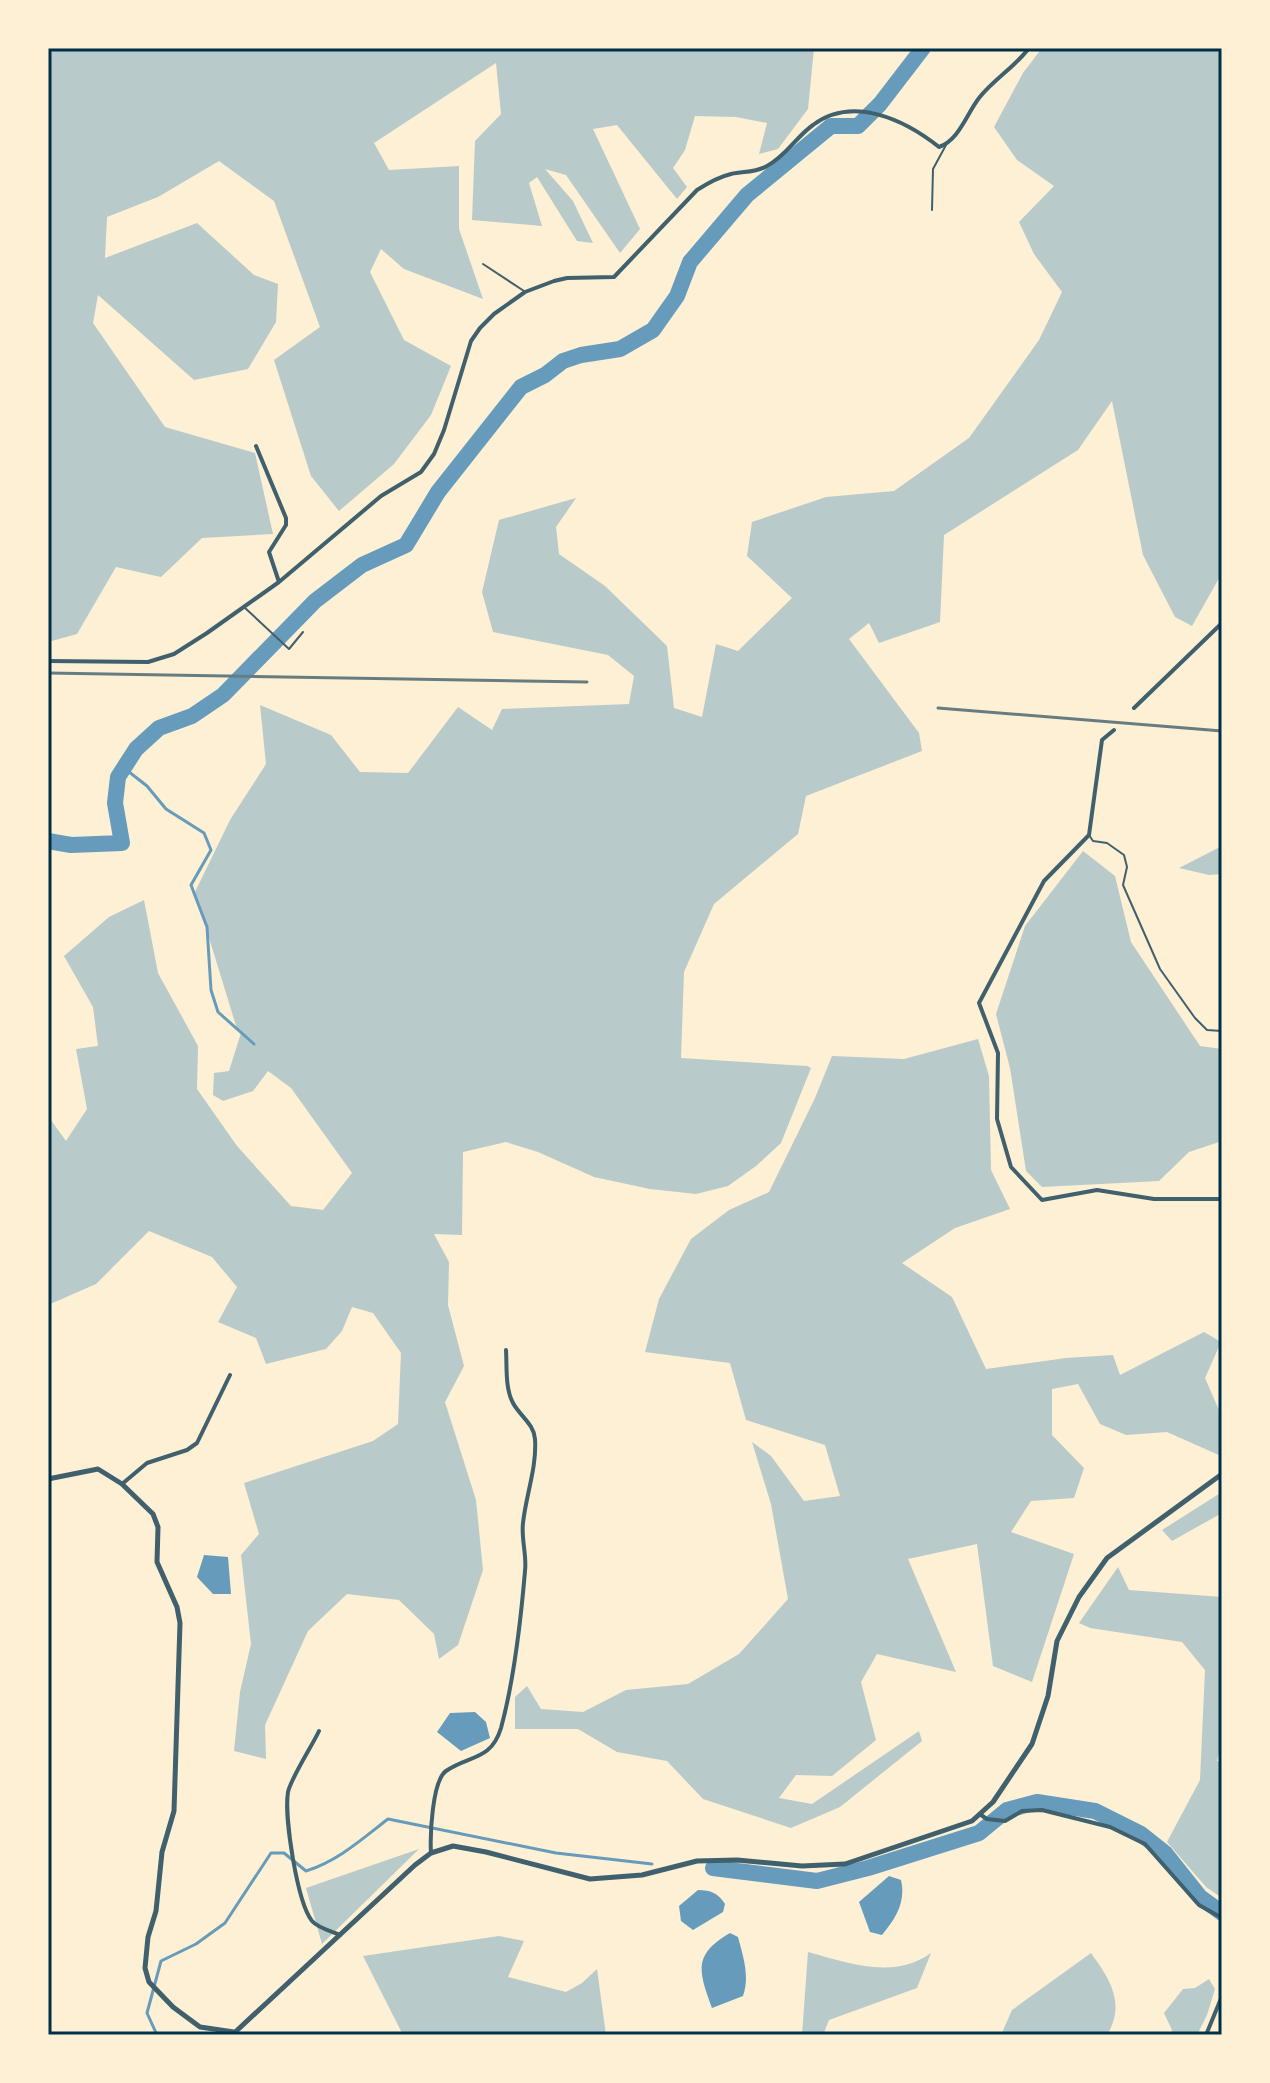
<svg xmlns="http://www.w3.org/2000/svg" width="1270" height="2083" viewBox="0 0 1270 2083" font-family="Barlow,sans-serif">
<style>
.green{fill:#b9caca}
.water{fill:#669bbc}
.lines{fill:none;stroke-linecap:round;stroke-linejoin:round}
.stream{stroke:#669bbc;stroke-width:3}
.river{stroke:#669bbc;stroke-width:16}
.service{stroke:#3f606c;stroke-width:2}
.minor{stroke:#3f606c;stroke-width:4}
.tertiary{stroke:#3f606c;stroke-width:5}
.rail{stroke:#657d81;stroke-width:3}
.neatline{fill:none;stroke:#003049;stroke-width:3}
</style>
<rect width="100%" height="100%" fill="#fdf0d5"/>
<path class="green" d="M48 48H814L808 109 778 149 759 154 767 123 736 117 695 116 685 150 673 168 687 187 677 199 617 125 593 129 640 229 620 253 566 175 545 169 573 201 593 243 577 241 537 177 529 183 542 226 472 220 475 141 501 114 496 63 374 143 389 170 459 166V229L483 299 404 269 381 249 370 272 404 340 451 366 431 415 394 464 339 511 311 476 274 360 320 327 274 201 219 161 158 197 107 217 105 258 197 223 254 275 278 284 276 322 248 369 194 380 98 295 93 323 165 427 255 453 273 534 202 538 161 577 116 567 77 634 48 642Z
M1042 48H1222V573L1192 626 1175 617 1143 555 1112 401 1078 450 944 535 940 622 879 643 869 623 849 639 919 733 922 751 806 796 798 834 714 904 684 972 681 1058 807 1066 811 1068 781 1143 756 1166 728 1186 696 1194 650 1189 594 1177 538 1152 506 1142 463 1152 462 1235 434 1234 449 1262 448 1305 464 1366 445 1402 476 1500 483 1570 458 1645 439 1659 434 1634 399 1600 347 1594 308 1631 265 1725 266 1759 234 1751 240 1692 251 1644 241 1555 259 1534 244 1483 373 1441 398 1424 401 1353 373 1313 352 1307 342 1331 326 1349 266 1364 256 1338 218 1322 237 1287 212 1257 149 1231 96 1284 48 1305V1116L66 1141 87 1109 76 1049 98 1046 93 1007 64 956 109 917 144 900 158 973 198 1046 197 1089 237 1146 291 1206 323 1210 352 1173 291 1088 268 1071 253 1091 223 1101 213 1095 214 1073 229 1071 241 1033 237 1029 195 892 230 820 266 764 260 705 331 735 360 772 408 773 458 707 492 730 502 709 629 704 634 676 608 655 493 632 482 592 499 520 576 498 556 527 559 554 605 586 667 646 674 708 702 717 716 644 738 651 792 598 747 556 752 522 826 497 894 491 969 438 1039 340 1062 292 1034 254 1019 222 1054 186 1017 160 994 127 1023 73Z
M1222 846V874L1209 875 1179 868Z
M1083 851 1115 876 1131 942 1200 1046 1222 1049V1141L1189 1152 1159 1181 1042 1187 1026 1171 1010 1068 996 1014 1025 926Z
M978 1039 989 1076 991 1170 1010 1209 955 1228 902 1263 952 1297 986 1369 1066 1358 1113 1355 1120 1375 1204 1332 1221 1342 1205 1378 1222 1417 1221 1456 1167 1432 1126 1435 1100 1424 1078 1384 1052 1389V1435L1084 1468 1074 1498 1031 1501 1011 1532 1074 1554 1032 1682 993 1666 977 1544 908 1559 956 1672 877 1654 861 1682 876 1740 832 1776 796 1775 779 1798 812 1804 919 1731 922 1741 840 1807 791 1828 703 1799 667 1761 617 1752 578 1729H515V1697L527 1686 541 1709 583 1712 626 1690 688 1684 739 1654 788 1599 771 1504 752 1442 771 1456 804 1501 840 1496 825 1445 746 1420 730 1363 645 1352 659 1299 691 1239 729 1210 769 1192 815 1098 832 1056 904 1059Z
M1222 1492V1513L1172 1541 1162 1530Z
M1118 1567 1129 1590 1222 1597V1741L1217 1761 1222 1763V1898L1206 1887 1167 1842 1200 1780 1205 1670 1182 1642 1090 1628 1079 1623Z
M419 1849 322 1944 306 1888Z
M499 1936 524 1941 508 1977 566 1992 582 1983 597 1969 606 2035H403L363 1956Z
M808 1952C848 1963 894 1980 931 1953L917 1988 829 2020 823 2035H802Z
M1091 1953C1110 1979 1126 2004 1107 2035H1001L1012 2010Z
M1209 1979 1215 1989 1207 2015 1197 2035H1171L1172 2030 1164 2013 1183 1989 1195 1988Z"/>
<path class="water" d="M204 1555 228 1557 231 1594H213L197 1577Z
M475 1712 486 1722 490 1738 461 1751 437 1732 450 1713Z
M889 1876 901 1880C906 1902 896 1918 882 1935L870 1932 859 1902Z
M698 1890C711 1890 718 1893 725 1904L723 1912 693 1930 681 1921 679 1906Z
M730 1933 738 1937C743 1956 750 1976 743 1996L712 2008C699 1972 692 1955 730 1933Z"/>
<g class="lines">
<path class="stream" d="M124 768 147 786 166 809 204 833 211 850 191 885 207 927 211 990 218 1012 254 1044
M157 2035 147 2013 161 1961 196 1944 225 1923 271 1853H284L306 1871C338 1861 362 1839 388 1819L556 1853 652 1864"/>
<path class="river" d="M48 841 71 845 122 843 115 803 118 777 136 749 159 728 192 716 223 695 315 601 362 565 406 545 438 492 521 387 545 375 563 361 581 355 620 349 653 330 677 296 690 262 747 195 831 126H858L880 104 923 48
M713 1868 817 1881 868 1868 979 1833 1007 1810 1037 1802 1095 1811 1141 1834 1165 1853 1200 1897 1222 1913"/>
<path class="service" d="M932 210 933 169 946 145
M483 264 524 291
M244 607 289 649 303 632
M1089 835 1093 841 1107 843 1124 855 1127 867 1123 885 1160 969 1195 1018 1207 1030 1222 1031"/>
<path class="minor" d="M256 446 286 518V525L269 552 279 582
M48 661 148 662 174 654 207 633 279 582 381 496 421 472 434 454 444 430 471 341 480 328 494 314 525 292 554 281 567 278 614 277 697 190C708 183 718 177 731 174 744 171 755 173 767 166 786 156 796 137 813 125 853 95 905 120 939 147 959 140 966 115 979 98 994 79 1015 67 1029 48
M1134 708 1222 623
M1114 730 1102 740 1089 835 1044 881 979 1003 998 1053 997 1119 1011 1167 1042 1200 1097 1190 1154 1199H1222
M122 1484 147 1463 187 1450 197 1443 230 1375
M319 1731C312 1746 291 1778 288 1792 284 1816 297 1902 312 1921 318 1928 331 1931 340 1935
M981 1815 987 1819 1005 1821 1022 1811 1042 1810 1110 1827 1145 1844 1199 1905 1222 1918
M431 1853C430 1836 432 1781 446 1771 469 1755 491 1761 501 1728 513 1684 521 1618 525 1571 527 1555 521 1539 523 1523 526 1495 537 1467 535 1439 534 1424 520 1416 513 1403 505 1388 507 1367 506 1350
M1206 2035 1222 1996"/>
<path class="tertiary" d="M48 1479 98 1469 122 1484 153 1514 158 1527 157 1562 177 1607 180 1623 174 1811 162 1852 156 1911 148 1937 145 1968 149 1982 173 2007 200 2027 234 2032
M232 2035 415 1865 431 1853 453 1846 486 1852 590 1879 642 1875 697 1861 737 1860 802 1866 845 1864 972 1821 993 1802 1032 1744 1048 1696 1057 1641 1079 1597 1107 1558 1222 1474"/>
<path class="rail" d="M48 673 587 682
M938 708 1222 731"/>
</g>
<rect width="1270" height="2083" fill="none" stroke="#fdf0d5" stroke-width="100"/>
<rect x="50" y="50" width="1170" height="1983" class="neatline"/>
</svg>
